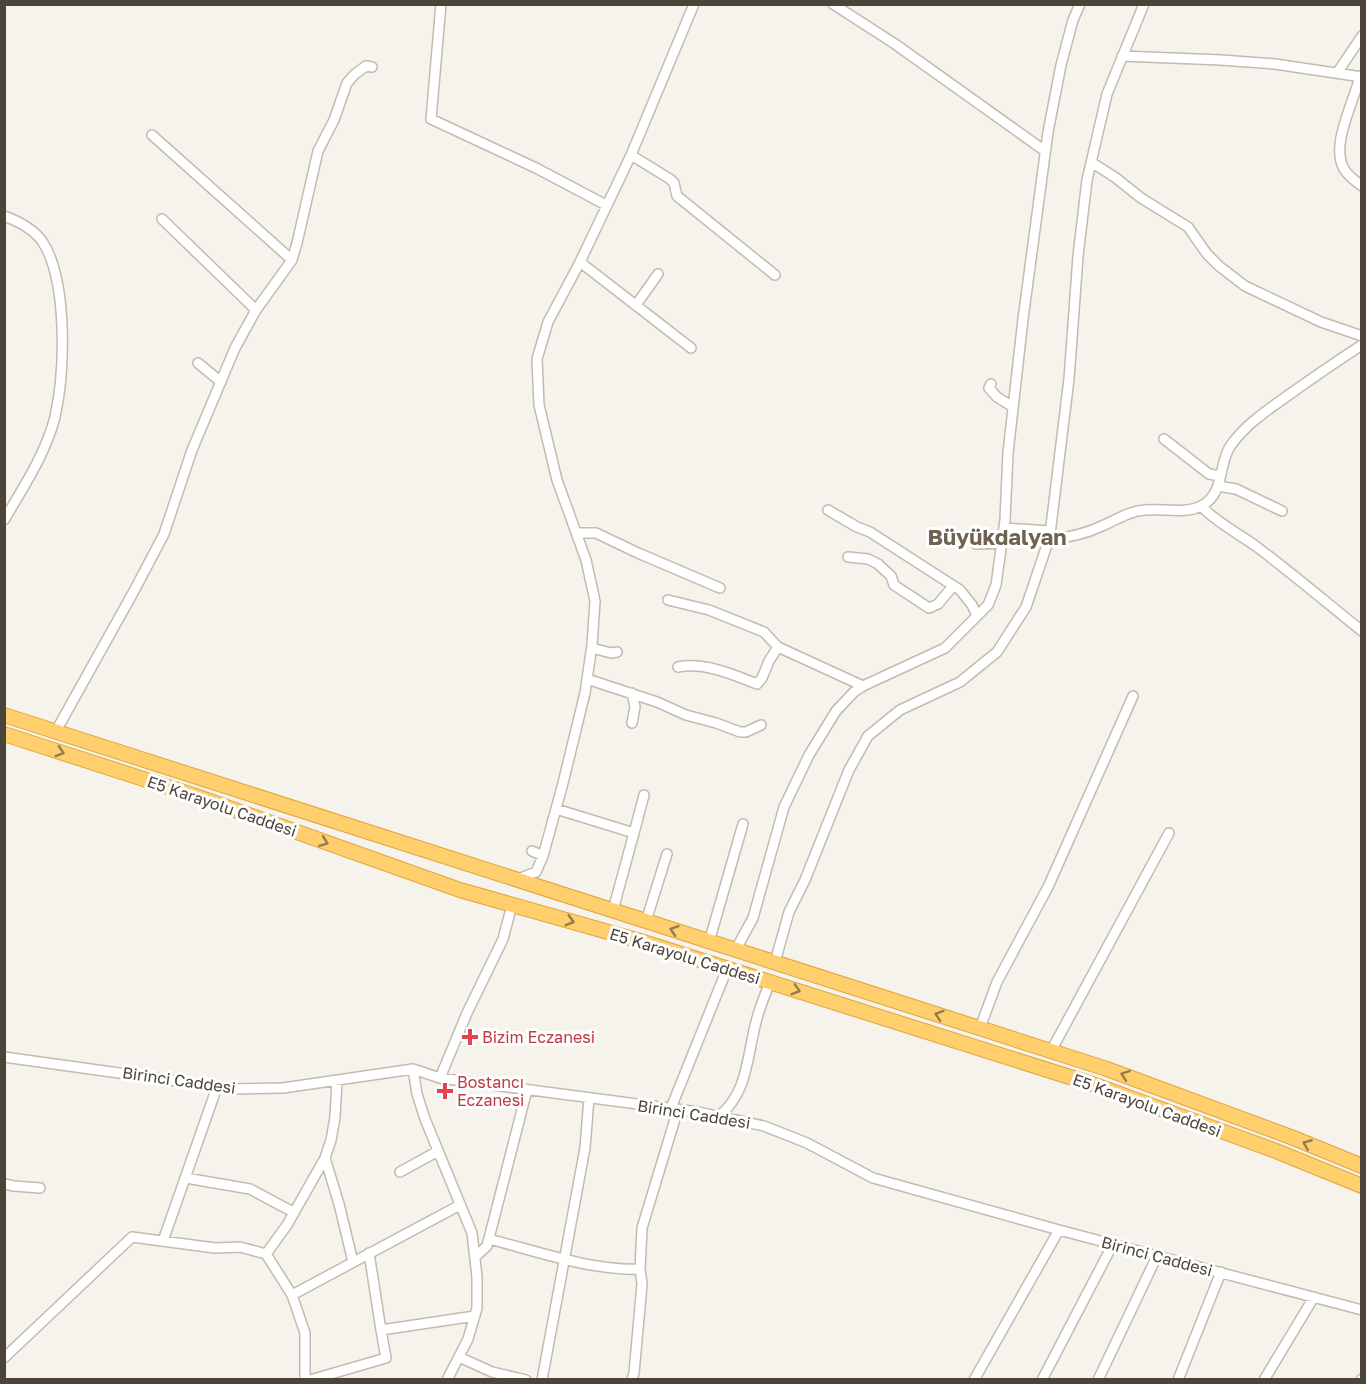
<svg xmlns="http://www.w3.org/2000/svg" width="1366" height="1384" viewBox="0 0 1366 1384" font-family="'Golos Text',sans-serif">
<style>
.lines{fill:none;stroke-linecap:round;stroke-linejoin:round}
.minor-casing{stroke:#c2bbae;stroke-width:12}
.highway-casing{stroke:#e0a43c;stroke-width:16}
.minor{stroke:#fff;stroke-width:9}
.highway{stroke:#ffcf6e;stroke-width:14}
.oneway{stroke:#937c4e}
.health-dot{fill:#e0444e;stroke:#fff;stroke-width:2}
.labels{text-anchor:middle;stroke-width:6;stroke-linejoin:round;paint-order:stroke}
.street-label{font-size:16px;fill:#4b4439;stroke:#fff}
.health-label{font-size:16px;fill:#be3a42;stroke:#fff;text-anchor:start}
.district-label{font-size:22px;font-weight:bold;fill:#6e6250;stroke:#fff}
</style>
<rect width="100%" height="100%" fill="#f6f3ec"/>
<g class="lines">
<g class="minor-casing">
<path id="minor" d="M441 4 431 119 536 168 606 205
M833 4 895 44 1045 151
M1122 56 1221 60 1275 64 1362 77
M1337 73 1362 36
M1360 76C1354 102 1330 145 1344 169 1348 176 1355 181 1362 186
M152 135 292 260
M631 155 670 179 674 183 677 196 775 275
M1091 162 1116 178 1141 198 1188 227 1207 254 1219 266 1245 286 1321 322 1362 336
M4 216C18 221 33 229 42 241 68 280 65 372 55 417 46 453 23 488 4 520
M162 219 256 310
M580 262 691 348
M636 305 658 274
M198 363 221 382
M991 384 989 388 997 397 1013 407
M1164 439 1209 474 1220 476
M1218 486 1236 489 1282 511
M1201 506C1217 523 1238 533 1257 547 1293 574 1327 603 1362 631
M828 510 857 527 870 532 960 590 972 605 977 616
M1004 528 1050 531
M577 533H596L638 553 720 588
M1049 539C1068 538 1085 534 1102 526 1116 520 1129 511 1145 510 1163 508 1186 515 1203 505 1225 492 1218 463 1231 445 1247 423 1269 409 1290 394 1314 377 1337 361 1362 345
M976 544 1002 543
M848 557 868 559 878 564 891 576 894 585 929 608 938 604 953 586
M668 600 709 610 764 632 778 647 863 686
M592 648 611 653 617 652
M678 667C704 662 732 674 757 684L762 678 769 661 778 647
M587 679 657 702 686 715 716 723 740 732H746L761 725
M632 723 635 707 632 693
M56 731 134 591 164 534 192 450 235 348 256 310 292 260 297 243 318 151 334 120 347 83 355 74 366 66 372 67
M556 809 634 833 613 910
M634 833 644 795
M532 851 543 856
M518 879 536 872 543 856 562 787 585 693 592 645 595 601 586 560 557 480 539 405 537 359 548 322 580 262 631 155 694 4
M646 921 667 854
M709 942 743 824
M736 949 753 918 784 807 809 755 836 711 854 692 863 686 945 648 988 605 996 585 1005 520 1008 453 1023 319 1048 132 1061 65 1073 20 1080 4
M775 962 789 912 805 880 849 770 868 736 900 710 960 682 997 652 1026 607 1049 539 1051 526 1069 379 1078 256 1087 180 1107 94 1144 4
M980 1028 997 982 1048 887 1133 696
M1051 1051 1169 833
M4 1057 234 1089 283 1088 413 1069 440 1078 698 1112 764 1126 807 1143 873 1178 1059 1230 1362 1310
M413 1069 417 1094 425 1119 472 1233 477 1277V1308L468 1339 447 1380
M440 1078 467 1013 503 939 512 905
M671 1108 727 969
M719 1116C748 1093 747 1056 756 1022 759 1009 765 995 770 982
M325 1158 339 1204 353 1262
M400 1172 438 1151
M186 1178 250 1189 293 1212
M4 1184 14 1186 40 1188
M489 1239C536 1251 592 1271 640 1269
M163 1241 217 1087
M369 1253 381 1330 475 1316
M475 1257 487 1246 527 1090
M292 1295 460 1205
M459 1357 492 1372 526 1380
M4 1358 132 1237 215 1248 240 1247 266 1254
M305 1380V1333L292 1295 266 1254 287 1225 325 1158 331 1140 335 1117 337 1080
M310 1380 386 1358 381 1330
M542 1380 585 1148 589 1098
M632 1380 634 1373 642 1284 640 1269 642 1228 678 1109
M974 1380 1059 1230
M1042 1380 1113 1244
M1098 1380 1157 1256
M1178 1380 1221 1272
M1264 1380 1314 1297
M1361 1380 1362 1379"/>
</g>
<g class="highway-casing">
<path id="highway" d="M4 715 1107 1069 1291 1137 1362 1166
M4 734 193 795 460 890 640 941 1095 1085 1276 1151 1362 1186"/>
</g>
<use href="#minor" class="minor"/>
<use href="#highway" class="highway"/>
</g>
<defs><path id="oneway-chevron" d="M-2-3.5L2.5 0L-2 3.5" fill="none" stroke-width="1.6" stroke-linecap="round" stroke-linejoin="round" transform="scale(1.5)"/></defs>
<g class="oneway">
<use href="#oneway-chevron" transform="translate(60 752) rotate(18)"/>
<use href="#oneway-chevron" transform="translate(324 842) rotate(20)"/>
<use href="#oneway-chevron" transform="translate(570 921) rotate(16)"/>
<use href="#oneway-chevron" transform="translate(674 930) rotate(-161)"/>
<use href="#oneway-chevron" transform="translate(796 990) rotate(17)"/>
<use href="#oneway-chevron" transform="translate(939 1015) rotate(-162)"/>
<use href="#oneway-chevron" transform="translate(1125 1075) rotate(-160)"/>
<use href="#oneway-chevron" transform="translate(1307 1144) rotate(-158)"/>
</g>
<g class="health-dot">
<path d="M467 1028h6v6h6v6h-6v6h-6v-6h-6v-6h6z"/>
<path d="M442 1082h6v6h6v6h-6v6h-6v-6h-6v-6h6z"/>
</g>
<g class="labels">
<g class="street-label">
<text transform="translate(222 806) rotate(19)" y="6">E5 Karayolu Caddesi</text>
<text transform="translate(685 956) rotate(17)" y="6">E5 Karayolu Caddesi</text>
<text transform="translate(179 1080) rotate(8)" y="6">Birinci Caddesi</text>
<text transform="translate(1147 1105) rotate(20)" y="6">E5 Karayolu Caddesi</text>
<text transform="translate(694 1114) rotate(9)" y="6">Birinci Caddesi</text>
<text transform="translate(1157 1256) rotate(15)" y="6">Birinci Caddesi</text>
</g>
<g class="health-label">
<text x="482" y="1043">Bizim Eczanesi</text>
<text x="457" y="1088">Bostancı<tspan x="457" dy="18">Eczanesi</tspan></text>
</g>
<g class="district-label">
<text x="997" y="545">Büyükdalyan</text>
</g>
</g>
<rect width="1366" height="1384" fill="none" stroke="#4b4439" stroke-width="12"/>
</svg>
